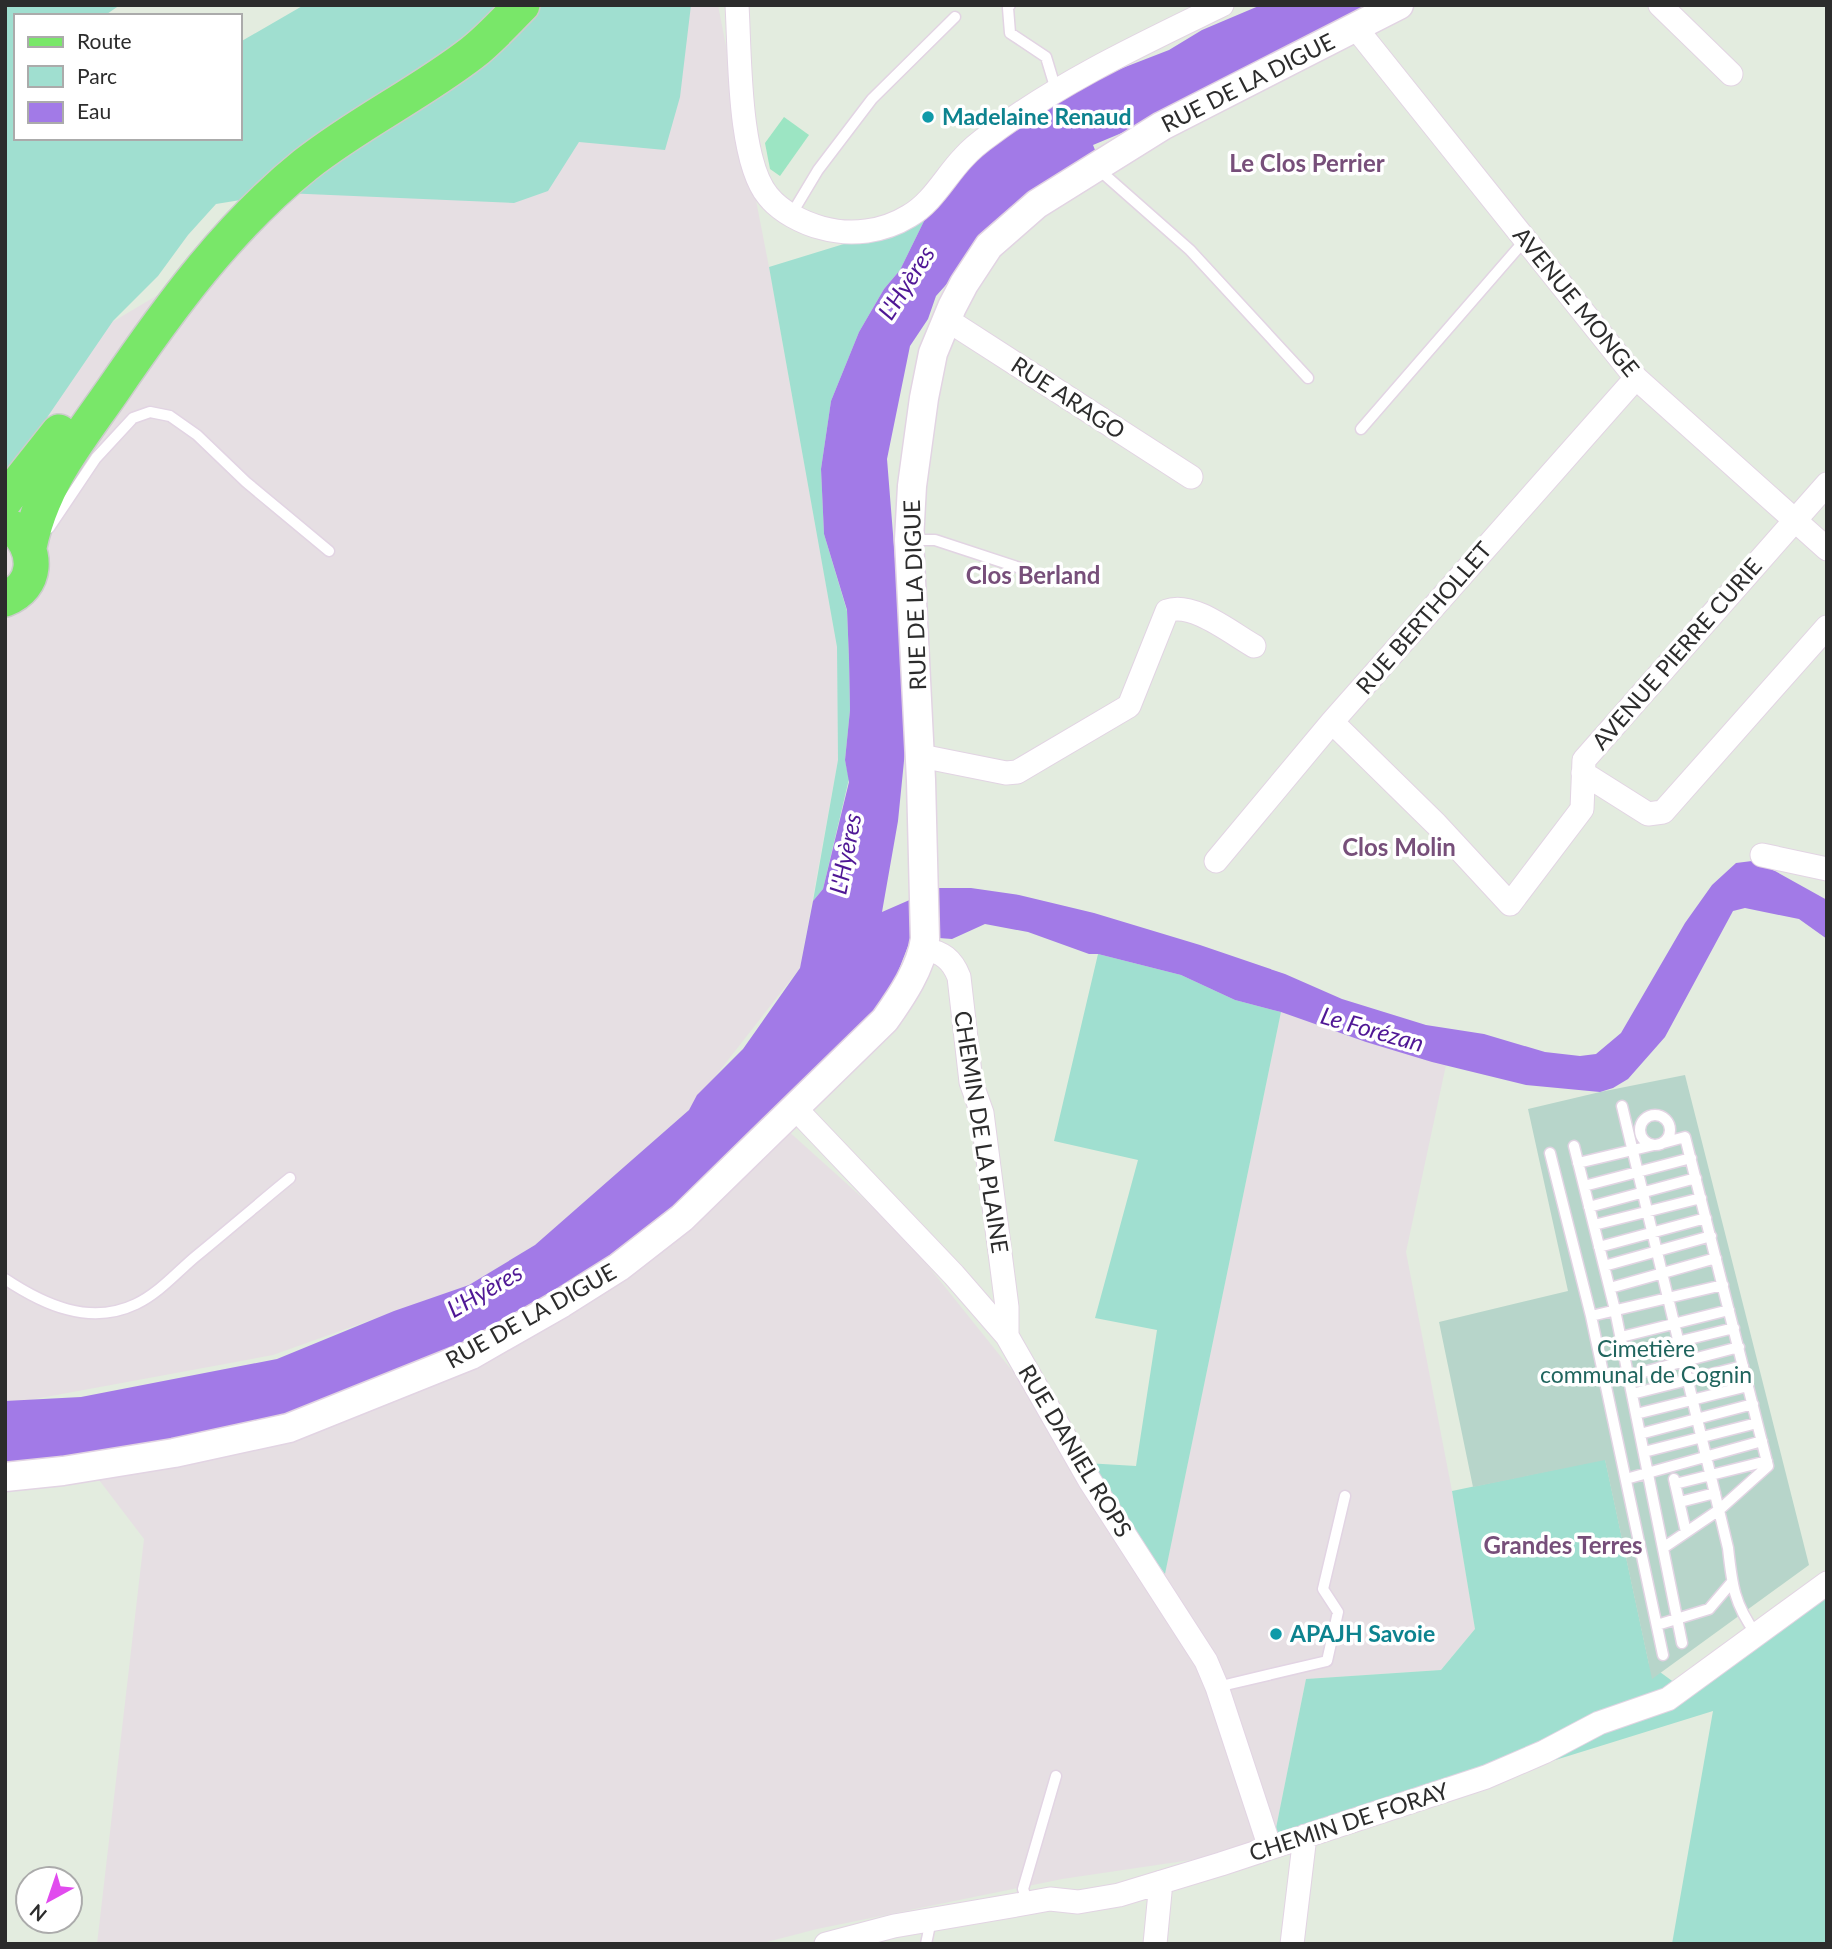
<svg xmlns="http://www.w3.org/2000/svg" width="1832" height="1949" viewBox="0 0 1832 1949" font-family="Lato,sans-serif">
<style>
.industrial{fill:#e6dfe3}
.green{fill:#a0dfd0}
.cemetery{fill:#b7d5ca}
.pitch{fill:#9ce5c3}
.water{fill:#a27ae7}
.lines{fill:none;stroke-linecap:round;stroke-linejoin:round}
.service-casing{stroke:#e2d4e3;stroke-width:13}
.minor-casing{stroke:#e2d4e3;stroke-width:25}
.tertiary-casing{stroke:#e2d4e3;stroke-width:31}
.primary-casing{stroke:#ccc;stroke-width:38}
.service{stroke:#fff;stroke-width:10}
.minor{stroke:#fff;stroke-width:23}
.tertiary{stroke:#fff;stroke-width:28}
.primary{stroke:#79e769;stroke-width:35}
.culture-dot{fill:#0f9aa8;stroke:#fff;stroke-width:2.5}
.labels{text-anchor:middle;stroke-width:7;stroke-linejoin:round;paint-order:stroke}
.street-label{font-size:23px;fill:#2c2c2c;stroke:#fff}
.culture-label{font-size:23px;font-weight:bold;fill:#0d838f;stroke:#fff;text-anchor:start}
.park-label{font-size:23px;fill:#20655e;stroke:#fff}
.neighbourhood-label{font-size:24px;font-weight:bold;fill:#774f7a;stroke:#fff}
.water-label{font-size:24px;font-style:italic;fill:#4f1795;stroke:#fff}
</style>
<rect width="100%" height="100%" fill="#e3ecdf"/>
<path class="industrial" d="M546 5H718L769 267 837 647 838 760 800 968 689 1110 535 1245 469 1285 273 1355 24 1401H5V331L114 321 232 251 284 193Z
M1281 1012 1366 1042 1446 1065 1406 1252 1452 1491 1475 1629 1441 1670 1306 1679 1272 1848 1062 1879 817 1929 759 1944H97L144 1539 96 1476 588 1302 689 1231 786 1129 896 1228 913 1247 1086 1463 1165 1573Z"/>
<path class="green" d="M5 5H120L104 16H16V138H240V42L304 5H691L680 97 665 150 579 142 548 191 514 203 284 193 216 204 188 235 158 276 113 321 5 479Z
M925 219 900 270 884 289 859 332 831 401 821 469 824 534 847 611 849 659 850 710 845 760 849 779 823 889 813 901 838 760 837 647 769 267Z
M1098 954 1181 975 1235 1000 1281 1012 1165 1574 1086 1463 1136 1466 1157 1330 1095 1318 1138 1160 1054 1141Z
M1605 1459 1649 1664 1690 1694 1827 1593V1944H1672L1713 1711 1272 1848 1306 1679 1441 1670 1475 1629 1452 1491Z"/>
<path class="cemetery" d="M1685 1075 1809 1565 1652 1679 1605 1460 1473 1487 1439 1322 1568 1291 1528 1109 1600 1092Z"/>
<path class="pitch" d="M784 117 809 135 780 176 770 169 765 143Z"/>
<path class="water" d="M1261 5H1375L1148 122 1093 145 1097 155 953 277 936 296 928 319 910 346 887 459 908 721 898 821 882 912 937 888H971L1019 895 1094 913 1200 945 1285 974 1342 999 1426 1025 1484 1034 1545 1052 1580 1056 1596 1054 1621 1033 1685 923 1712 885 1736 863 1752 861 1775 871 1827 900V939L1799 919 1745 908 1733 911 1665 1037 1628 1079 1613 1088 1600 1092 1526 1085 1432 1062 1366 1042 1281 1012 1235 1000 1181 975 1098 954H1089L1028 932 985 924 952 939 912 936 892 987 876 1009 687 1195 610 1260 464 1347 289 1418 5 1470V1401L81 1397 277 1359 394 1311 469 1285 535 1245 689 1110 697 1095 743 1049 800 968 813 901 823 889 849 782 845 760 850 710 849 659 847 610 824 534 821 469 831 401 859 332 884 289 900 270 925 219 959 172 1005 133 1080 89 1120 69 1169 50 1202 30Z"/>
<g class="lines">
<g class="service-casing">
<path id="service" d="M1010 5 1008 8 1010 33 1046 57 1056 90
M1097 168 1190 250 1308 378
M791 215 818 170 872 99 955 17
M1361 429 1525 240
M49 528 96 458 133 418 150 412 170 416 197 435 246 482 329 551
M909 540H935L1023 569
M1622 1106 1728 1548C1732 1585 1734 1604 1756 1634
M1640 1130a15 15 0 1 1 30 0a15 15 0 1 1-30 0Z
M1663 1143 1685 1137 1768 1466 1719 1510 1663 1548
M1574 1146 1615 1310 1682 1643
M1550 1153 1591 1316 1663 1655
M1578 1163 1654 1145
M1584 1186 1691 1158
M1589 1207 1696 1178
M1594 1225 1701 1198
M1599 1247 1706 1218
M1604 1266 1711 1236
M5 1279C44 1305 90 1326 136 1304 159 1293 176 1273 195 1257 227 1231 258 1204 290 1178
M1610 1288 1716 1258
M1591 1316 1723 1285
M1621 1337 1729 1310
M1624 1355 1734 1328
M1628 1376 1739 1347
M1632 1394 1743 1366
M1636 1414 1748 1386
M1640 1434 1753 1404
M1644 1452 1757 1423
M1626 1479 1762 1441
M1674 1479 1686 1532
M1675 1484 1767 1461
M1680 1502 1715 1493
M1657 1625 1709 1609 1732 1582
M1217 1687 1327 1661 1338 1612 1323 1589 1345 1496
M1028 1903 1023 1889 1056 1776
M926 1944 931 1920"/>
</g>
<g class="minor-casing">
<path id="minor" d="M737 5C740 53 738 160 768 196 781 212 803 223 822 228 851 236 883 232 909 216 932 203 945 177 963 158 971 149 981 141 991 134 1062 81 1142 44 1222 5
M1660 5 1731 74
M1355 27 1636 378 1827 549
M946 319 1191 477
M1332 722 1436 824 1510 904 1582 809 1584 760 1827 484
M920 759 931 758 1006 773 1017 772 1129 706 1167 611C1192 601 1231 633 1254 646
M1583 773 1648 814 1663 812 1827 627
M1762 855 1827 869
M1216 861 1332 722 1636 378
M924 949C942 952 952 959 959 977L971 1082 982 1113 1007 1307V1336
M794 1107 954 1275 1007 1336 1090 1481 1206 1661 1217 1687 1270 1848
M826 1944 894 1926 1028 1903 1050 1899 1078 1902 1119 1895 1221 1864 1486 1777 1544 1752 1599 1723 1668 1699 1827 1583
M1155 1944 1161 1882
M1292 1944 1305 1836"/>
</g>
<g class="tertiary-casing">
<path id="tertiary" d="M5 1477 63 1471 174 1453 289 1428 471 1355 562 1303 619 1267 682 1218 885 1020C902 996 921 968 925 939L921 780 909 540 912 486 924 398 933 353 952 307 964 284 989 246 1037 204 1162 126 1399 5"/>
</g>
<g class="primary-casing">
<path id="primary" d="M5 500 59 432
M29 547C42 483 77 442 113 390 169 308 228 227 305 165 358 123 419 94 472 53 490 39 506 21 522 5
M5 599C38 586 38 551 15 529"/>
</g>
<use href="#service" class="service"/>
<use href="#minor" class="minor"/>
<use href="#tertiary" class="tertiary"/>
<use href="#primary" class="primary"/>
</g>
<g class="culture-dot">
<circle cx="928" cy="117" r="7"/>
<circle cx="1276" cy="1634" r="7"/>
</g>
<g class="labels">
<g class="street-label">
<text transform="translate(1248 83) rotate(-27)" y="8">RUE DE LA DIGUE</text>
<text transform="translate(1576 302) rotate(51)" y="8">AVENUE MONGE</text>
<text transform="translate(1068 398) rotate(33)" y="8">RUE ARAGO</text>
<text transform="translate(915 595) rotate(-92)" y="8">RUE DE LA DIGUE</text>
<text transform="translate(1424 618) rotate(-49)" y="8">RUE BERTHOLLET</text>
<text transform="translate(1677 654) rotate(-49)" y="8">AVENUE PIERRE CURIE</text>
<text transform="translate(981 1132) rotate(81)" y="8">CHEMIN DE LA PLAINE</text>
<text transform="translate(531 1316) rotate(-29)" y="8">RUE DE LA DIGUE</text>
<text transform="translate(1075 1451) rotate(59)" y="8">RUE DANIEL ROPS</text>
<text transform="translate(1349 1822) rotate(-18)" y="8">CHEMIN DE FORAY</text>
</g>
<g class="culture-label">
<text x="942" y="125">Madelaine Renaud</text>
<text x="1290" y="1642">APAJH Savoie</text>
</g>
<g class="park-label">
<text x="1646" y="1357">Cimetière<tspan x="1646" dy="26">communal de Cognin</tspan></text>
</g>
<g class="neighbourhood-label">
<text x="1307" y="172">Le Clos Perrier</text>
<text x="1033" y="584">Clos Berland</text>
<text x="1399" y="856">Clos Molin</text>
<text x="1563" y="1554">Grandes Terres</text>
</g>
<g class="water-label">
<text transform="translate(907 283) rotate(-57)" y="8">L'Hyères</text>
<text transform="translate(846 854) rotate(-79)" y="8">L'Hyères</text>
<text transform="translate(1372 1030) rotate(16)" y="8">Le Forézan</text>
<text transform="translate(485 1291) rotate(-30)" y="8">L'Hyères</text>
</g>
</g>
<rect width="1832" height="1949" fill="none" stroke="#2c2c2c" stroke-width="14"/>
<rect x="14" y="14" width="228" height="126" fill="#ffffff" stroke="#ababab" stroke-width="2"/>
<rect x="28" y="37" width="35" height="10" fill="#79e769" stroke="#ababab" stroke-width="2"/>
<text x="77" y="49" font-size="21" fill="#2c2c2c">Route</text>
<rect x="28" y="66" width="35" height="21" fill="#a0dfd0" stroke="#ababab" stroke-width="2"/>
<text x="77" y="84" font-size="21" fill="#2c2c2c">Parc</text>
<rect x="28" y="102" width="35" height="21" fill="#a27ae7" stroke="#ababab" stroke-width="2"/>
<text x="77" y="119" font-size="21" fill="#2c2c2c">Eau</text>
<g transform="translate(49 1900) rotate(220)"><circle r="33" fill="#ffffff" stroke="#ababab" stroke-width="2"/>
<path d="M0-5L12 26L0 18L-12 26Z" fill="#e14bee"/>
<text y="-10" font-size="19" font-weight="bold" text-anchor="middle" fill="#2c2c2c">N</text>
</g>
</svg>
